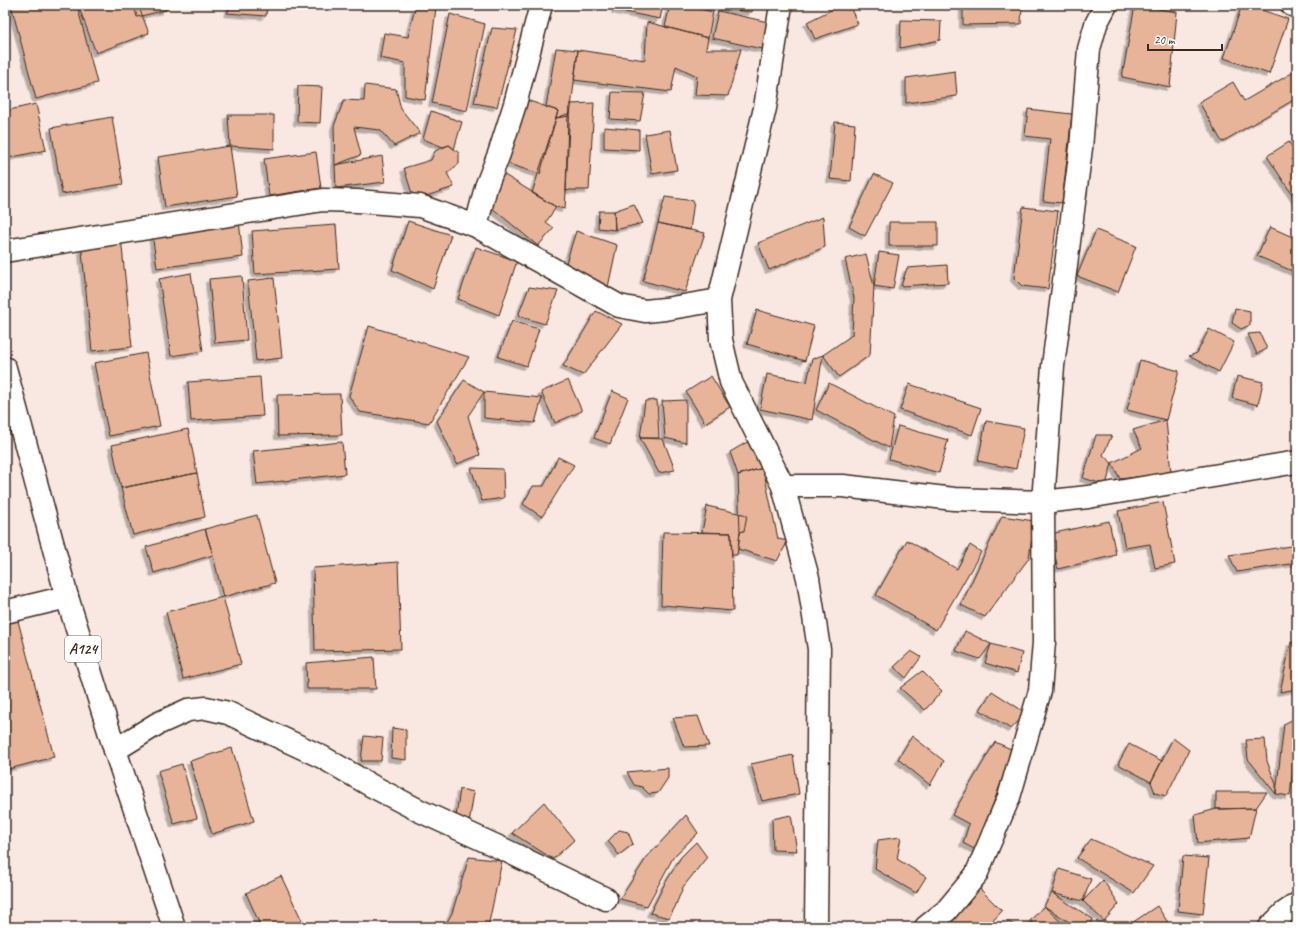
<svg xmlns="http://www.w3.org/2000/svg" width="1302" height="932" viewBox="0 0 1302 932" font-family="Caveat,sans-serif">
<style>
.building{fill:#e7b49a;stroke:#3b2a1e;filter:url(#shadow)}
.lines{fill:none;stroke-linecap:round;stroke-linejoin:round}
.street-casing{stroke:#3b2a1e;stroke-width:25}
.highway-casing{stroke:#3b2a1e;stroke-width:25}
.street{stroke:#fff;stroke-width:22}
.highway{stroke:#fff;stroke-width:22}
.labels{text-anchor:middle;stroke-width:3;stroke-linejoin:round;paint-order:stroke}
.shield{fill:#fff;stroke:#766a62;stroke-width:1}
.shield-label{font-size:15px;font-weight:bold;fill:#3b2a1e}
</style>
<defs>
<filter id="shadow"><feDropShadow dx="-3.5" dy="3.5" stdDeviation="0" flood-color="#0004"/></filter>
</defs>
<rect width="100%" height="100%" fill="#f8e8e1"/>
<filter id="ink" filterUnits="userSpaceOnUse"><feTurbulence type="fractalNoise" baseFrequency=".025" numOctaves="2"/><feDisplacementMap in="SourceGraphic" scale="8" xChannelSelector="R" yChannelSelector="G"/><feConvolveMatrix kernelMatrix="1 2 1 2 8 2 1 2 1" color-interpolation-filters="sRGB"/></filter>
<g filter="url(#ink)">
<path class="building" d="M11 5H77L97 83 36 99Z
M78 5H138L149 33 96 53Z
M134 5H165L166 10 137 17Z
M231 5H267L266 16 227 13Z
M616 5H663L660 19 615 10Z
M670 5H682L713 12 708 38 665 27Z
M707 5H753L752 12 707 7Z
M841 5H849L858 24 815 39 807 22Z
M963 5H1022L1021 24 963 25Z
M1135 5 1177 12 1170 87 1122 77Z
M1242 5H1247L1288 19 1269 74 1224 58Z
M436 7 425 100 405 96V63L380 58 384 33 408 37 415 8Z
M718 11 768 22 762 49 712 38Z
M450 14 485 24 467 111 432 103Z
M901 20 941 21 940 40 900 48Z
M647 22 708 38 706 49H741L728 96 695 95 697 76 676 66 671 92 574 80 578 50 645 60Z
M492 28 517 30 497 107 474 103Z
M556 48 578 50 570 116 556 118 558 111 546 107Z
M1297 70V98L1222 142 1199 102 1233 82 1244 101Z
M955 71 957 96 906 103V78Z
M365 85 396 89 401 109 420 133 394 146 380 130 354 127 361 155 335 165 334 126 344 100 364 101Z
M298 86 322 87 320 123 297 122Z
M612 92 645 93 640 121 610 119Z
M521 98 558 111 540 174 502 162Z
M594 103 589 190H570L566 191 570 104Z
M36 104 46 150 8 158 5 143V111Z
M1028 109 1072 114 1062 203 1043 201 1050 139 1025 136Z
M431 111 462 122 454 149 449 145 443 147 423 139Z
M568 114 566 191 565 209 556 207 532 193 556 118Z
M228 115H274V149L230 146Z
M112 117 123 184 62 194 51 128Z
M835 122 855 124 851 181 830 179Z
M604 127 639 130V150L604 148Z
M670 130 677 170 652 174 645 134Z
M1289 142 1297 155V202L1267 156Z
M449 145 459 153V164L447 173 454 187 414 200 404 168 431 160 435 151Z
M230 146 237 196 165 207 158 157Z
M316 152 321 188 269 196 264 159Z
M382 156 385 182 336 188 335 165Z
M503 174 556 207 546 222 554 228 538 246 485 202Z
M874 174 893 183 865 236 849 227Z
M665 197 694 201 690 230 658 223Z
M634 204 643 223 615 230 614 211Z
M1023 207 1058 211 1048 289 1022 286 1014 278Z
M599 211H614L615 230 598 228Z
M823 217 825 247 769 270 758 243Z
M239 221 243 257 157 268 152 233Z
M408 221 451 235 433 289 392 270Z
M889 222H938V246H889Z
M658 223 705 233 685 292 643 281Z
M336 225 339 269 255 274 252 231Z
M1270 227 1297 239V273L1257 256Z
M1096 230 1136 246 1118 292 1077 276Z
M576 231 617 245 607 292 563 273Z
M121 237 132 347 92 351 81 241Z
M476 247 517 261 499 315 458 299Z
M879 252 899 255 893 289 874 286Z
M866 254 874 286 870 355 839 377 823 355 852 335 854 298 845 259Z
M947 265 948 283 901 286 907 268Z
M191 273 203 351 171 356 159 279Z
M242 276 247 340 215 343 209 279Z
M274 278 282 358 256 361 248 281Z
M529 287 558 291 545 324 518 316Z
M1235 308 1250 311V325L1241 329 1232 323Z
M757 310 814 326 805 361 747 344Z
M596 311 622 324 583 375 563 366Z
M512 321 539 329 527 366 498 357Z
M369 326 469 357 429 423 360 412 349 396Z
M1209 329 1234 342 1219 372 1189 356 1197 353Z
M1260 333 1267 349 1257 354 1248 334Z
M146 353 160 426 109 436 94 363Z
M823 355 812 420 760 409 767 374 807 382 812 359Z
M1140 360 1179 371 1166 420 1127 410Z
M711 376 730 407 705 423 686 392Z
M1237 376 1263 382 1258 405 1232 398Z
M260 377 263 416 191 421 188 382Z
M464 380 484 392 468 416 480 455 457 464 437 421Z
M568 380 582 411 555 423 541 392Z
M829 383 894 417 889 448 816 410Z
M909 384 981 408 972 435 900 410Z
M612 391 628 398 610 444 594 438Z
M484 392 542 398 535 423 484 418Z
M340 394 342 435 278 436 277 395Z
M657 400 659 438H640L645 401Z
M686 400V443L665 438 662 401Z
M1166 420 1171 473 1120 479 1112 463 1142 448 1133 430Z
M986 421 1024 428 1016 469 978 461Z
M898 426 948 440 939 473 889 459Z
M188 429 197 473 121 488 112 445Z
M1096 435H1112L1103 455 1112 463 1106 485 1083 478Z
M640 438 663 439 675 470 659 473Z
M749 441 763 468 738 475 730 452Z
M342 442 345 474 257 484 253 451Z
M558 457 574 465 542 517 523 504 533 486H544Z
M471 468 503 469 504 498 482 501Z
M763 468 778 539 788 541 777 561 738 549 740 532 738 475Z
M197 473 205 517 133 535 121 488Z
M1163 502 1175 564 1155 568 1150 544 1125 548 1118 511Z
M707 506 747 515 744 531 740 532 737 555H732L731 533 702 532Z
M257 515 275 583 223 597 213 555 205 529Z
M1002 516 1034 521 1029 558 985 617 961 605Z
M1109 521 1116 555 1058 569 1050 534Z
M205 529 213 555 154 573 146 547Z
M663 532 731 533 733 611 661 605Z
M907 540 957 569 970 545 981 552 936 630 876 595Z
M1297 545V563L1237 572 1229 555Z
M398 562 401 649 315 651 313 568Z
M223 597 241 664 183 679 166 612Z
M17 617 54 757 5 770V621Z
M965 631 991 644 980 659 956 651Z
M1291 642 1297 644V689L1280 692Z
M991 644 1022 653 1017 673 985 663Z
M911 651 921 657 906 678 894 667Z
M374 657 376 689H307L306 663Z
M922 671 942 691 925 710 900 688Z
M992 691 1026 713 1011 729 980 710Z
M698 716 709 746 684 747 673 718Z
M1297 717V730L1290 796 1276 794 1284 724Z
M392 728 406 730V760L391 758Z
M364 736 383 738 381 761H361Z
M912 736 944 761 930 785 898 759Z
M1173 738 1189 750 1166 796 1155 793 1151 782Z
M1265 739 1267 761 1276 784V794L1248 759 1246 740Z
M995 742 1013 750 976 850 963 843 969 824 952 815Z
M1129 744 1162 761 1151 782 1118 764Z
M232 748 254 821 212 834 190 761Z
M793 755 799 794 762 801 751 764Z
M182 764 197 818 174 824 158 771Z
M668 768V778L658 793 649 794 642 787 634 785 627 772Z
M460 789 474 792 469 823 456 817Z
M1216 792H1267L1256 808 1220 809H1216Z
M544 802 574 840 553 859 512 833Z
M1256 808 1249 838 1198 843 1195 815 1216 809Z
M686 815 698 833 674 856 647 906 620 899 647 857Z
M791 815 797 851 773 850 772 819Z
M619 830 628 832 633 844 619 855 608 841Z
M901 837 897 859 926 877 916 893 875 869 878 840Z
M1091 839 1153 866 1134 893 1077 858Z
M696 842 707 857 683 887 675 907 669 918 650 913 664 885 681 857Z
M1183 856 1209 858 1203 914 1178 911Z
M469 857 502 861 488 927H454L447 922 452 913Z
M1059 869 1091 879 1083 901 1052 893Z
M281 876 305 927H261L246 893Z
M1103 880 1119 904 1104 921 1083 901Z
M978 887 1002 911 987 927H947Z
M1052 893 1093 919 1088 927H1077L1044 906Z
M1044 906 1066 927H1037L1030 921Z
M1157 906 1171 927H1126Z
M1297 917V927H1282Z
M434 922 435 927H412Z
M1008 922 1019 927H1005Z"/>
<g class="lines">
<g class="street-casing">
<path id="street" d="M781 5 765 108 719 300 721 340 731 382 783 486 808 578 819 649 816 927
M1292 5 1297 7
M476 226 486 187 499 154 515 104 541 5
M5 251 323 200 357 201 420 206 476 226 619 306 645 311 665 309 719 300
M783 486H843L954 499 1043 502 1088 497 1297 462
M5 612 67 597
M115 750 157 724 188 710 206 708 228 713 322 757 372 786 420 811 505 850 606 899
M926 927 946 911 976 875 1009 797 1040 691 1044 642 1043 502 1053 366 1081 148 1089 49 1096 24 1106 5
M1270 927 1284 913 1297 904"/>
</g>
<g class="highway-casing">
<path id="highway" d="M5 368 67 597 115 750 174 927"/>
</g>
<use href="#street" class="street"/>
<use href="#highway" class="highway"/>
</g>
</g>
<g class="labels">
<rect class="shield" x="65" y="636" width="36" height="26" rx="3"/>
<g class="shield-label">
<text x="83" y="654">A124</text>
</g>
</g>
<rect width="1302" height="932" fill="none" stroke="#fff" stroke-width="20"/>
<rect x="10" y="10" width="1282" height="912" fill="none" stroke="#3b2a1e" stroke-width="1.5" filter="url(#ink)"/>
<path d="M1148 44v6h74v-6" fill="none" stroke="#3b2a1e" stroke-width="2"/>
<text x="1154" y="44" font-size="12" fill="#3b2a1e" stroke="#ffffff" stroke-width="3" paint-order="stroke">20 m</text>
</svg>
